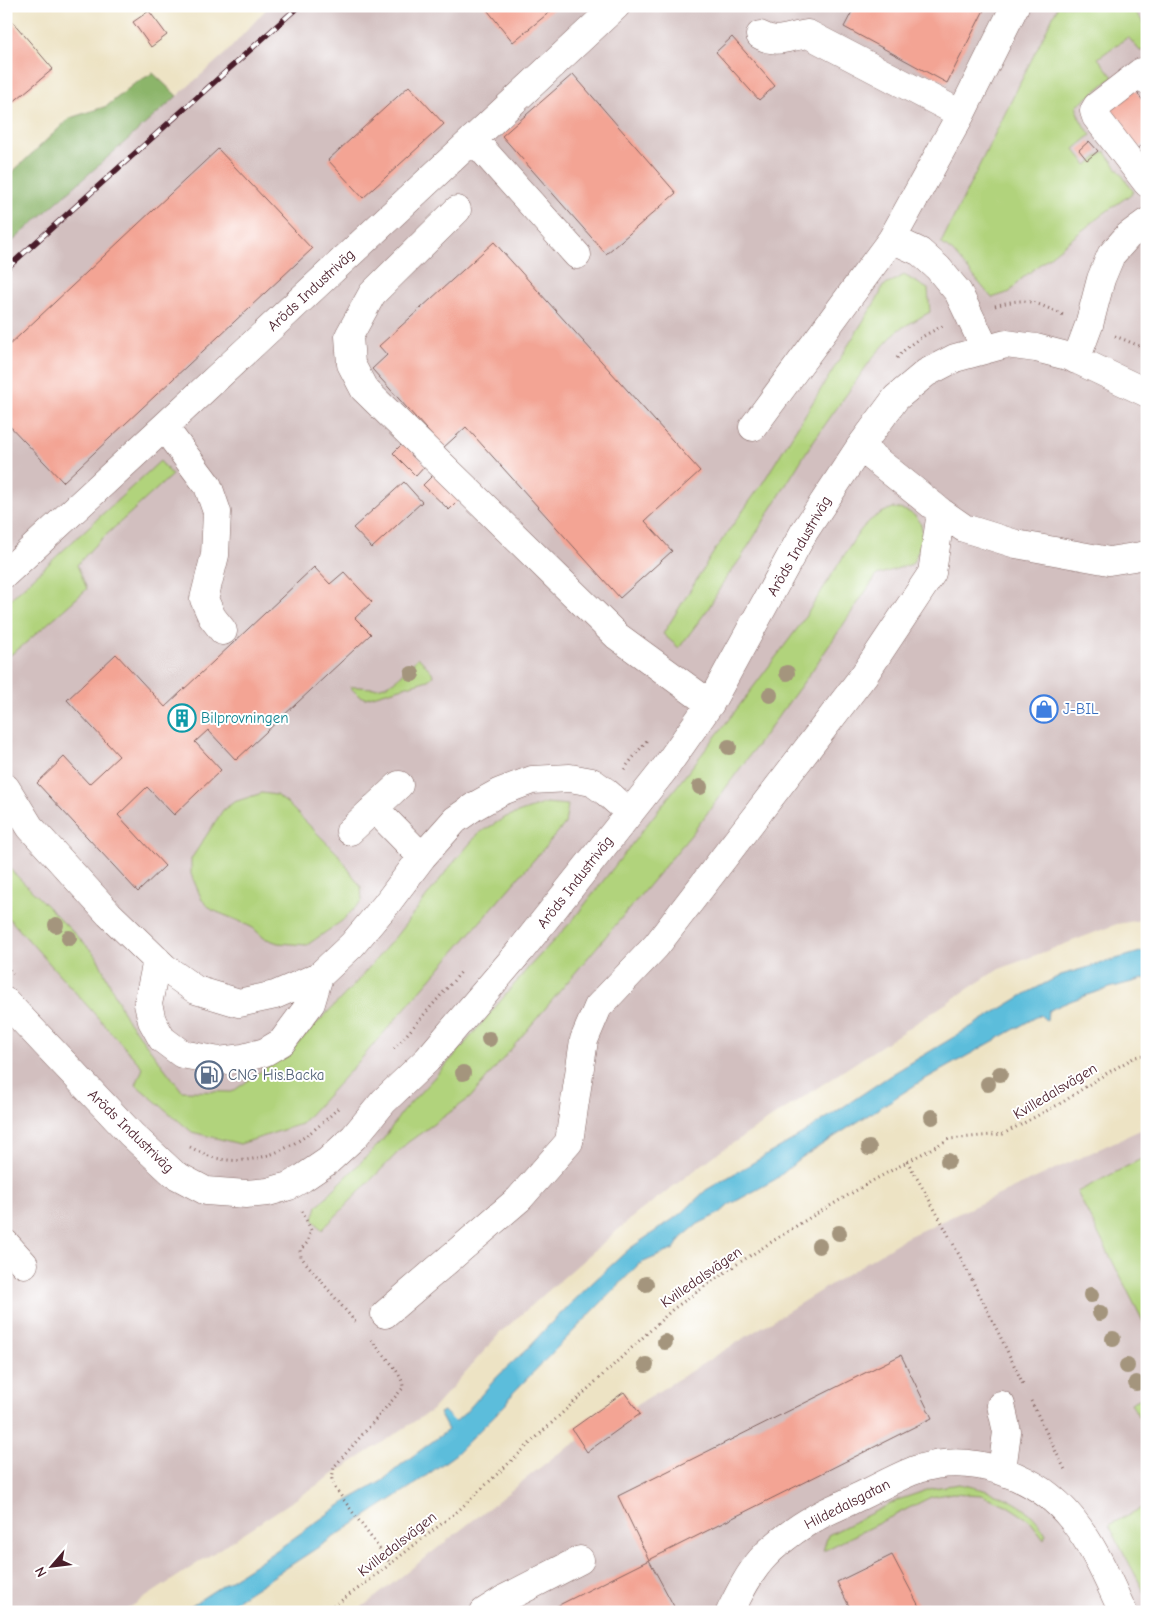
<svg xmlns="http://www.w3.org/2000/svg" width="1153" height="1618" viewBox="0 0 1153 1618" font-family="'Comic Neue',sans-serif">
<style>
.industrial{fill:#d2bfbf}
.green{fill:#b1d37b;stroke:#7e7953}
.forest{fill:#8cb56b;stroke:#6b6a4b}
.water{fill:#5cbddb;stroke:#536e83}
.building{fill:#f3a494}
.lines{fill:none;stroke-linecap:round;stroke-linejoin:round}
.minor-casing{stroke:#836461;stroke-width:29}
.path{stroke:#836461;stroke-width:3;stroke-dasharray:1 4;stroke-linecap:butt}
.minor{stroke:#fff;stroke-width:28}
.rail-casing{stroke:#4a1f2b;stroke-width:5.5}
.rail{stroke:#fff;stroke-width:4;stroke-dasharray:11;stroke-linecap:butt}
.tree{fill:#a4957d}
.labels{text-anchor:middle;stroke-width:4;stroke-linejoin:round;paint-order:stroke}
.street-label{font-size:15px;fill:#4a1f2b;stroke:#fff}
.shop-label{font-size:15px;fill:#366cbe;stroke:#fff;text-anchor:start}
.culture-label{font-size:15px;fill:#0d838f;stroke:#fff;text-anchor:start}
.service-label{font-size:15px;fill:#4e5e75;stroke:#fff;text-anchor:start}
</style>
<rect width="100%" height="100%" fill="#fff"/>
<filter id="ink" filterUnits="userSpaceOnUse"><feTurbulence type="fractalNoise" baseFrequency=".02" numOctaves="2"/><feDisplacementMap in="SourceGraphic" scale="10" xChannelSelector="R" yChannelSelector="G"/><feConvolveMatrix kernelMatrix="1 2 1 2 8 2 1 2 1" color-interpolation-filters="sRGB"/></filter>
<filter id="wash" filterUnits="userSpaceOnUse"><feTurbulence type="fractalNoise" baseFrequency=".0096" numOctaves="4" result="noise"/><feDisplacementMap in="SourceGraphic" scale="20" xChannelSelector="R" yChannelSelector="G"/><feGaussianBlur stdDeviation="1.12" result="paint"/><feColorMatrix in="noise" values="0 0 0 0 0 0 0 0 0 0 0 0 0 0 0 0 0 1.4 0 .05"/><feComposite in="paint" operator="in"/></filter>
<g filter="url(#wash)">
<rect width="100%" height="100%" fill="#ede3c4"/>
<path class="industrial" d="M269 6H1147V919L1117 924 997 970 715 1155 635 1215 500 1333 432 1410 123 1612H6V247L227 52Z
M1147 1127V1612H355L374 1598 556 1455 907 1237Z"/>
<path class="green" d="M1058 6H1131L1147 27V50L1140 51 1128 37 1098 58 1113 77 1077 106C1076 117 1085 126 1091 135L1074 149 1087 165 1105 151 1134 192 1103 214 1020 280 1010 292 992 298 953 252 941 243Z
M904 275 928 289 930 312 898 330 873 357 810 446 741 558 724 581 708 609 679 648 663 634 715 550 762 484 880 294 882 287Z
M160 461 172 475 93 547 77 565 87 589 21 647 6 658V603Z
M893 508C930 512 926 538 912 564L877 575 811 672 691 835 470 1098 407 1143 322 1230 313 1219 317 1206 382 1141 402 1112 456 1054 528 968 572 921 733 714 800 625 857 535C867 521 877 514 893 508Z
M418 657 432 672 433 676 428 680 366 698 359 696 350 687C357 686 366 688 374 688 393 687 406 671 418 657Z
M262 793 276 795 287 803 338 854 361 887 362 901 342 921 307 945 278 943 264 938 253 928 239 921 212 910 202 900 191 874V859L223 810 234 802Z
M546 803 568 805 565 824 361 1059 301 1124 240 1144 192 1132 136 1085 143 1068 6 915V865L96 955 126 1018 182 1091 232 1092 291 1050 353 986 396 936 448 869 479 833 506 817Z
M1147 1156V1329L1077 1192Z
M1147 1395V1432L1131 1403Z
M959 1484C993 1491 1028 1501 1046 1534L1044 1539 1029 1520 1006 1505 981 1495 952 1493 931 1497 823 1551 828 1535 898 1500 933 1488Z
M1147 1505V1597L1109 1525Z"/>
<path class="forest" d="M153 73 177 96 6 247V178L70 118 107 106 134 84Z"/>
<path class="water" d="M1147 950V978C1113 987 1080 995 1048 1011L1047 1021 1040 1015 920 1082 801 1158 776 1179 729 1205 720 1213 698 1224 681 1238 674 1249 639 1264 513 1393 507 1403 456 1454 412 1486 219 1612H181L274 1552 342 1504 382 1481 402 1464 448 1430 439 1413 444 1411 455 1422 465 1413 498 1376 526 1350 549 1325 590 1285 629 1249 682 1213 706 1190 801 1135 894 1073 1027 993 1061 975Z"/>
<g id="blocks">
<path class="building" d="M484 6H557L513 42Z
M855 6H986L947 83 844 27Z
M149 11 167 35 151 47 133 22Z
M6 14 53 69 6 108Z
M732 37 775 86 759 100 716 52Z
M573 74 676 193 606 254 502 136Z
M409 86 444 124 363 198 328 160Z
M1135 90 1147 106V142L1134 151 1106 112Z
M1089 141 1098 151 1087 160 1079 150Z
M218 149 312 249 63 482 6 422V348Z
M494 242 700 471 645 521 672 551 620 598 466 427 443 448 372 369 387 355 379 346Z
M403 443 426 465 416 476 393 453Z
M434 474 460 499 449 510 423 485Z
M404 482 422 502 372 548 353 528Z
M314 567 330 584 344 572 372 602 355 618 371 634 236 760 208 730 195 742 221 770 174 815 147 787 118 815 165 866 138 892 37 783 64 757 89 784 119 756 67 700 116 654 165 707Z
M901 1355 932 1418 649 1560 618 1496Z
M624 1392 640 1414 587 1452 572 1429Z
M892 1555 922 1612H852L837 1582Z
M649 1560 677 1612H545Z"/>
</g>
</g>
<g filter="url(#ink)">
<use href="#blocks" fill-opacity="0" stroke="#836461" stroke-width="1"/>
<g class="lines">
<g class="minor-casing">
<path id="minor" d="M760 35C777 45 790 36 808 34L961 114
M1147 80 1141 72 1097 106 1094 111 1096 117 1147 183
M473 139 577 255
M457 210 372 294 349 336 351 364 364 389 617 636 710 704
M892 239 920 252 938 268 958 292 985 348
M1076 360 1089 325 1101 279 1111 255 1128 236 1147 222
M164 427 208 486 217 512 215 555 204 599 212 617 223 631
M753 427 892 239 961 114 1015 6
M860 447 941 512 964 528 1016 544 1109 561 1147 555
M6 573 164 427 616 6
M6 788 30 827 109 914 165 968 196 990 239 1003 275 995 319 976 352 945 385 906 422 857 455 820 475 806 500 792 532 780 570 778 592 782 606 792 630 813
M374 808 422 857
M350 831 399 785
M157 960 148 1004 152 1021 162 1039 182 1054 219 1061 243 1058 265 1052 282 1042 311 1003 319 976
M6 1002 131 1134 174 1174 206 1191 246 1194 268 1192 289 1186 303 1178 328 1161 354 1137 384 1101 427 1060 520 951 663 771 710 704 804 532 860 447 896 398 926 373 955 358 1006 344 1036 348 1071 357 1147 393
M6 1244 24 1264
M385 1314 519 1199 569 1142 584 1040 598 1007 656 946 864 675 932 573 941 512
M1001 1405 1007 1432 1002 1470
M484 1612 506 1598 580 1560
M730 1612C739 1594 748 1575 761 1560 774 1545 798 1527 815 1518 828 1510 843 1505 856 1498 876 1489 898 1476 918 1469 972 1452 1037 1475 1072 1519 1094 1546 1108 1580 1123 1612"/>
</g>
<path class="path" d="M995 306C1027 296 1034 302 1063 315
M1115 336 1147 349
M897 358C909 343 926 334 943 326
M624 769 648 739
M6 966 13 974
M394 1049 462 971
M190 1147C198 1151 207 1156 215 1158 263 1169 306 1141 338 1108
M907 1161C950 1234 988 1310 1024 1386
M302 1211 311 1230 307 1243 300 1250 301 1257 357 1324
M371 1340C380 1351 404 1374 403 1388L334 1467 332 1479 335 1488 390 1563
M1031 1401 1066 1472
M325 1612 366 1583 459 1510 673 1309 731 1268 801 1223 874 1180 949 1139 1003 1134 1063 1102 1097 1079 1135 1057 1147 1054"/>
<use href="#minor" class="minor"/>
<g class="rail-casing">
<path id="rail" d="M6 269 299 6"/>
</g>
<use href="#rail" class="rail"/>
</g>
<g class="tree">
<circle cx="787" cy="673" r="8"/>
<circle cx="412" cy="674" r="8"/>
<circle cx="770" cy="695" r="8"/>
<circle cx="729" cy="747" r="8"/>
<circle cx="700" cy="787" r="8"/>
<circle cx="56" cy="925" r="8"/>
<circle cx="69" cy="938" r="8"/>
<circle cx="489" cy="1039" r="8"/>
<circle cx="463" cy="1073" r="8"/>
<circle cx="1000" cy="1074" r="8"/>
<circle cx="988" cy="1084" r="8"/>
<circle cx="932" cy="1117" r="8"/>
<circle cx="869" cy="1148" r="8"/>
<circle cx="948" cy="1161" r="8"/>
<circle cx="839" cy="1233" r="8"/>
<circle cx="819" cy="1246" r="8"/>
<circle cx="646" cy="1284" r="8"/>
<circle cx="1091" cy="1295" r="8"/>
<circle cx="1100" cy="1313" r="8"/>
<circle cx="1113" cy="1339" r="8"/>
<circle cx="665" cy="1342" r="8"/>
<circle cx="646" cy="1365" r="8"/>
<circle cx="1127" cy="1366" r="8"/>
<circle cx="1136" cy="1383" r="8"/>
</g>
</g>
<defs>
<g id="shop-ring" transform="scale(1.4375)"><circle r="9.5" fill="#fff" stroke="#3f7fe0" stroke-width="1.5"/><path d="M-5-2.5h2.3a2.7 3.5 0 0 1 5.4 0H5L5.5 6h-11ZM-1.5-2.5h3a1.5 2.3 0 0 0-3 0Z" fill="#3f7fe0"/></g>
<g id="building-ring" transform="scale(1.4375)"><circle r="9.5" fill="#fff" stroke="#0f9aa8" stroke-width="1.5"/><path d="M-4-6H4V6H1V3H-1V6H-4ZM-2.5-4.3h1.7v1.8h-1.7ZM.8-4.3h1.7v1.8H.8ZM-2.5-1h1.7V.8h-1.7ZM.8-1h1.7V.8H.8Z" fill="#0f9aa8"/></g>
<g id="fuel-ring" transform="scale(1.4375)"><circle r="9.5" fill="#fff" stroke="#5c6f8a" stroke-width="1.5"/><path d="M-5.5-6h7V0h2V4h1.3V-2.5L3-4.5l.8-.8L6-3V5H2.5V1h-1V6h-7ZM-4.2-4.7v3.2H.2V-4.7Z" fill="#5c6f8a"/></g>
</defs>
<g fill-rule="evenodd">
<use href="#shop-ring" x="1044" y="709"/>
<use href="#building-ring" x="182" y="718"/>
<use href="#fuel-ring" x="209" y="1075"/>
</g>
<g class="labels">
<g class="street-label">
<text transform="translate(311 290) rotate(-43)" y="5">Aröds Industriväg</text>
<text transform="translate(799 546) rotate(-60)" y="5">Aröds Industriväg</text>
<text transform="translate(575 882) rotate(-52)" y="5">Aröds Industriväg</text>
<text transform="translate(1055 1091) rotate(-31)" y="5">Kvilledalsvägen</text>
<text transform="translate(131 1131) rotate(44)" y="5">Aröds Industriväg</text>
<text transform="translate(701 1277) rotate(-35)" y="5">Kvilledalsvägen</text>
<text transform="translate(847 1504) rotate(-27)" y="5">Hildedalsgatan</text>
<text transform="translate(397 1544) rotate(-38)" y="5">Kvilledalsvägen</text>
</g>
<g class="shop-label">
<text x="1063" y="714">J-BIL</text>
</g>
<g class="culture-label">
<text x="201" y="723">Bilprovningen</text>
</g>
<g class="service-label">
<text x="228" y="1080">CNG His.Backa</text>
</g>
</g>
<rect width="1153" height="1618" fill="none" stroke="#fff" stroke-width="25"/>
<g transform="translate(52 1566) rotate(242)" stroke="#ffffff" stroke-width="4" paint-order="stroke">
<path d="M0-4L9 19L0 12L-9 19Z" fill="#4a1f2b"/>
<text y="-8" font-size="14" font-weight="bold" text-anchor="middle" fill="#4a1f2b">N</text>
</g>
</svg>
